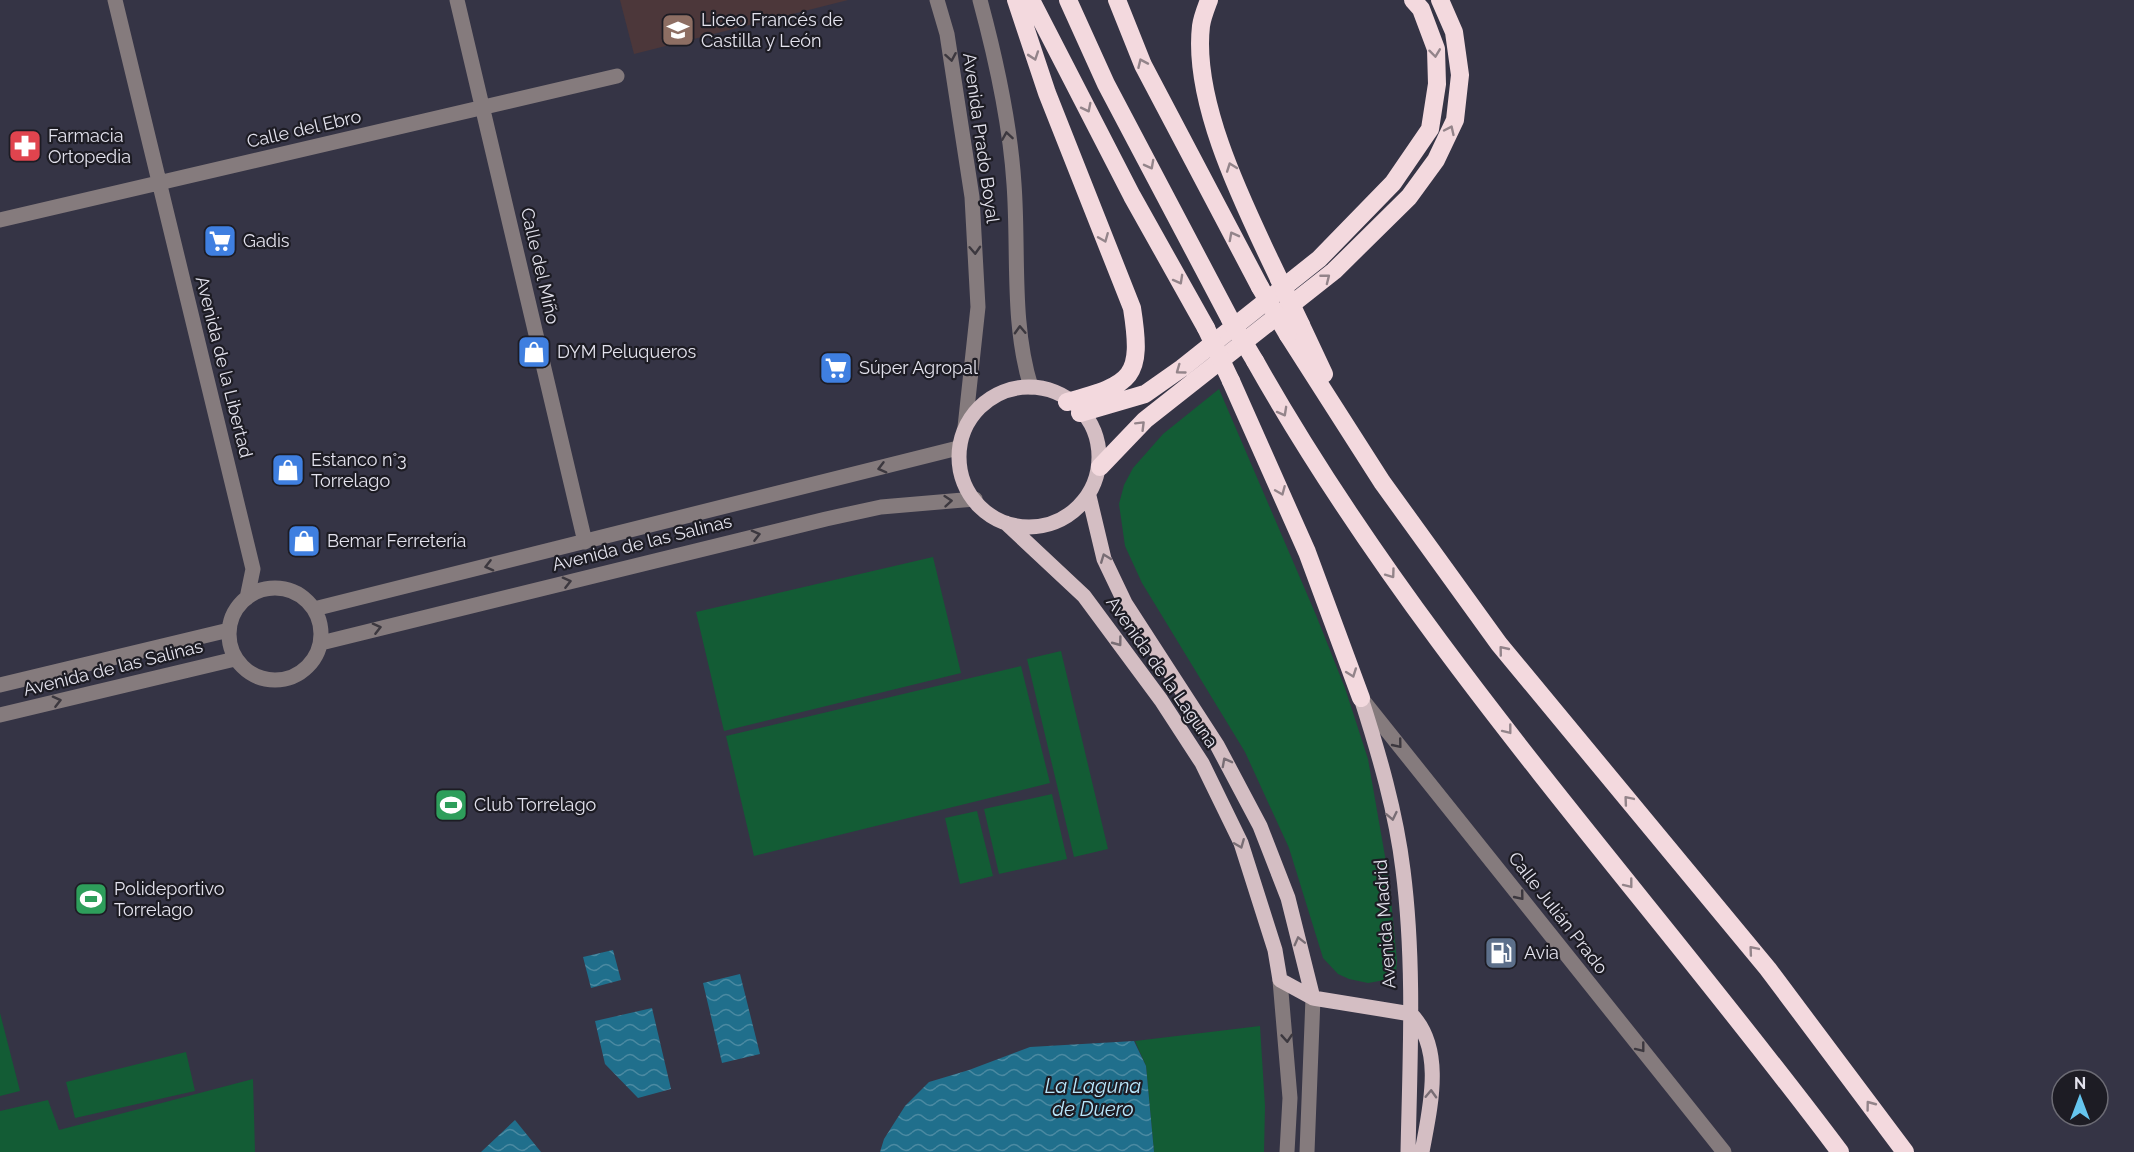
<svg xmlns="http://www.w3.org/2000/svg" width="2134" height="1152" viewBox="0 0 2134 1152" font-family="Raleway,sans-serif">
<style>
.education{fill:#4c373a}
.green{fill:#135c35}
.water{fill:url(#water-waves)}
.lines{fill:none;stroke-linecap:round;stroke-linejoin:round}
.minor{stroke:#857b7d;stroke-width:15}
.major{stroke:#d4bec3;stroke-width:15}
.highway{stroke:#f3d9de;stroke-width:18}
.highway-bridge{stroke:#f3d9de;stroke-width:18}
.oneway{stroke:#93848a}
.oneway2{stroke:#3c383f}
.oneway3{stroke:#786d74}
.labels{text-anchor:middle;stroke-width:4.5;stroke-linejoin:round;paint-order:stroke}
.poi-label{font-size:18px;fill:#e3e2ed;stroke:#1d1c24;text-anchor:start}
.street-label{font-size:18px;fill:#e3e2ed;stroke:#1d1c24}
.water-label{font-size:20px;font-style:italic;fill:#b9e7fc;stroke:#1d1c24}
</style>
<defs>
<pattern id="water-waves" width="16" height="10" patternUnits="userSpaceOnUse" patternTransform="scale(1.5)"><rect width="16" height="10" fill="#206f8c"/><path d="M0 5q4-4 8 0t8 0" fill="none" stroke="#4b8aa2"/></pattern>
</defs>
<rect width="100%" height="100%" fill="#353445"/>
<path class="education" d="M620 0H848L634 54Z"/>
<path class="green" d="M1219 389 1316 615 1345 688 1368 759 1389 879 1397 961 1396 973 1386 974 1385 980 1368 983 1349 979 1338 974 1323 958 1289 848 1245 752 1142 583 1125 546 1119 504 1124 485 1133 468 1163 434Z
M933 557 961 673 724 731 696 612Z
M1061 651 1108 849 1074 857 1027 659Z
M1021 666 1050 783 754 856 726 736Z
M1052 794 1067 859 999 874 984 809Z
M977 811 993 876 960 884 945 818Z
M0 1013 20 1091 0 1096Z
M1260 1026 1265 1106 1264 1152H1154L1146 1066 1135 1041Z
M186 1052 195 1091 75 1118 66 1082Z
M253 1079 255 1152H0V1111L48 1100 59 1130Z"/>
<path class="water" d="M613 950 621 980 591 988 583 957Z
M740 974 760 1054 722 1063 703 983Z
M652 1008 671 1089 638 1098 605 1064 595 1021Z
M1134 1041 1146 1066 1154 1152H880L884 1139 905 1106 929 1082 969 1070 1030 1047Z
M515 1120 541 1152H481Z"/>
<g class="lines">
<path class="minor" d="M115 0 253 569 247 598
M457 0 585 542
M937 0 947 34 972 197 978 307 965 427
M980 0C996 59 1010 122 1014 184 1019 251 1011 323 1031 387
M0 220 617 76
M229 634a46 46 0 1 1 92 0a46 46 0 1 1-92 0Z
M314 609 958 448
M321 643 826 519 881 507 975 499
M0 685 229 630
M1361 698 1724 1152
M0 715 235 659
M1280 980 1290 1098 1287 1152
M1307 1152 1313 998"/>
<path class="major" d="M959 457a70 70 0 1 1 140 0a70 70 0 1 1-140 0Z
M1089 496 1104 559 1125 603 1217 745 1260 826 1288 898 1313 998
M1006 523 1084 596 1161 700 1202 763 1241 843 1275 950 1280 980 1313 998 1411 1014C1445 1049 1430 1108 1422 1152
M1361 698C1379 754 1396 812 1403 870 1415 964 1410 1058 1408 1152"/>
<path class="highway" d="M1016 0 1047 93 1132 308C1143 378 1133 384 1067 402
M1031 0 1132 196 1206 328
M1068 0 1106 84 1230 319
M1117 0 1143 65 1260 287
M1209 0C1206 8 1202 18 1201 26 1192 104 1246 209 1279 279
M1301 325 1324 374
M1288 335 1382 482 1499 644 1768 969 1905 1152
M1255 361C1416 647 1644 890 1840 1152
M1231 381 1307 552 1361 698
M1080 413 1145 394 1182 368 1319 259 1393 183 1430 129 1437 84 1436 49 1421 9 1413 0
M1100 467 1145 420 1334 271 1409 197 1436 160 1455 120 1460 75 1454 32 1440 0"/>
<path class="highway-bridge" d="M1279 279 1301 325
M1260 287 1288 335
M1230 319 1255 361
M1206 328 1231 381"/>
</g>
<defs><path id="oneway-chevron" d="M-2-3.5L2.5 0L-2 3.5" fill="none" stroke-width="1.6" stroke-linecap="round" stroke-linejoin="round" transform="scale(1.5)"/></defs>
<g class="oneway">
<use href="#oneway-chevron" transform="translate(1435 53) rotate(83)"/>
<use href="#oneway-chevron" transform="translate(1034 56) rotate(71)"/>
<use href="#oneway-chevron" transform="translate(1142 63) rotate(-114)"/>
<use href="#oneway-chevron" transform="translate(1087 108) rotate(63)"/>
<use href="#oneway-chevron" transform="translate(1450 130) rotate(-65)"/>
<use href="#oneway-chevron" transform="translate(1150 165) rotate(62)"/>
<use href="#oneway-chevron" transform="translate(1231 167) rotate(-110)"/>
<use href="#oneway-chevron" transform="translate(1233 236) rotate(-118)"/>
<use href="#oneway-chevron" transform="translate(1104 238) rotate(68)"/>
<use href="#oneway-chevron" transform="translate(1326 278) rotate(-38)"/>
<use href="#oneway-chevron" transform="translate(1179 280) rotate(61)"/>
<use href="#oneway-chevron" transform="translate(1180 370) rotate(144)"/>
<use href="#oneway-chevron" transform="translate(1283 412) rotate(61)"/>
<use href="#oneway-chevron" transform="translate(1141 425) rotate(-45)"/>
<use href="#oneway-chevron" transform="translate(1281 491) rotate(67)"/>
<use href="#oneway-chevron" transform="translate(1391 574) rotate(54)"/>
<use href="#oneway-chevron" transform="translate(1503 650) rotate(-129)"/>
<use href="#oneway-chevron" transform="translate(1352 673) rotate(70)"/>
<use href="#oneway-chevron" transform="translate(1508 730) rotate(52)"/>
<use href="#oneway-chevron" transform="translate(1628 800) rotate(-130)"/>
<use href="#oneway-chevron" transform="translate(1629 884) rotate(52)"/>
<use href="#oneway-chevron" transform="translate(1753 950) rotate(-130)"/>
<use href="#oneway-chevron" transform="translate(1870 1105) rotate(-127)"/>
</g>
<g class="oneway2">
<use href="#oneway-chevron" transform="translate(951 57) rotate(80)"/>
<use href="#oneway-chevron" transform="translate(1007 136) rotate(-99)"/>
<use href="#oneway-chevron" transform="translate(975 250) rotate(87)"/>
<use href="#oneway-chevron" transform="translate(1020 330) rotate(-92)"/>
<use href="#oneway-chevron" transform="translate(882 468) rotate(165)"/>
<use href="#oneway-chevron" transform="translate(948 501) rotate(-5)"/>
<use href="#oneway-chevron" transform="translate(756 535) rotate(-14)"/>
<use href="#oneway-chevron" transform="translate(489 566) rotate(166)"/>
<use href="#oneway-chevron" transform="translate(567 582) rotate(-14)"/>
<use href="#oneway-chevron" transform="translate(377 628) rotate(-14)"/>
<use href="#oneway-chevron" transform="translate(57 701) rotate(-14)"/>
<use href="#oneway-chevron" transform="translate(1398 744) rotate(51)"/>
<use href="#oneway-chevron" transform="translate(1520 896) rotate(51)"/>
<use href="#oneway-chevron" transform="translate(1287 1038) rotate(86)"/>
<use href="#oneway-chevron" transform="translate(1641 1048) rotate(52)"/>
</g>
<g class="oneway3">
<use href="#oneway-chevron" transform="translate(1105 558) rotate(-111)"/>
<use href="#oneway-chevron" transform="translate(1118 642) rotate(53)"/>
<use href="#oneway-chevron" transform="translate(1226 762) rotate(-118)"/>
<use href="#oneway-chevron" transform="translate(1392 816) rotate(78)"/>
<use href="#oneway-chevron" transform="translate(1240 844) rotate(68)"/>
<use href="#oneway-chevron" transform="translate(1299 941) rotate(-104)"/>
<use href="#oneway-chevron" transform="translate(1431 1094) rotate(-88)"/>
</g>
<defs>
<g id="school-square" transform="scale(1.725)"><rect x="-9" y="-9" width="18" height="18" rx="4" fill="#8d6e63" stroke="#1d1c24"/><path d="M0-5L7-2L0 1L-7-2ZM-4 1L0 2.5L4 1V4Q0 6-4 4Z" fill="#fff"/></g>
<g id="pharmacy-square" transform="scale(1.725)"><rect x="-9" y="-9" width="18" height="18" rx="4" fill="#e0444e" stroke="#1d1c24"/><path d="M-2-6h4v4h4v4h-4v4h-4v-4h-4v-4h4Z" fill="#fff"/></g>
<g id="supermarket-square" transform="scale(1.725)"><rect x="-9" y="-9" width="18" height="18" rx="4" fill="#3f7fe0" stroke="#1d1c24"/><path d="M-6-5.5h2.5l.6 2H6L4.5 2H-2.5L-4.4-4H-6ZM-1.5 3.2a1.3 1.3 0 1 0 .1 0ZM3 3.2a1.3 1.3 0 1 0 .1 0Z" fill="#fff"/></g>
<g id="shop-square" transform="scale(1.725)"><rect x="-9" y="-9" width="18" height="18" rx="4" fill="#3f7fe0" stroke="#1d1c24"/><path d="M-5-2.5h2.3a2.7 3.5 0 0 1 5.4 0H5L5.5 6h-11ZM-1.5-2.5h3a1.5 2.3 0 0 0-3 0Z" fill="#fff"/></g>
<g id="stadium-square" transform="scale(1.725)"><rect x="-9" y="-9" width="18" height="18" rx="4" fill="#2e9e5b" stroke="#1d1c24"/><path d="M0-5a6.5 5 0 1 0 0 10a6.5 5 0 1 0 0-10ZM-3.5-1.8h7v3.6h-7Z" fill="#fff"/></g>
<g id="fuel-square" transform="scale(1.725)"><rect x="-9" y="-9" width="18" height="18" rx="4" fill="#5c6f8a" stroke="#1d1c24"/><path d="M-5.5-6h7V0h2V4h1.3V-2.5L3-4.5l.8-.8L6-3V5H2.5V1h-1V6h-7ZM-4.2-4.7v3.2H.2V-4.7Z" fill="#fff"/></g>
</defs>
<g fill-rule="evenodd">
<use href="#school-square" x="678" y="30"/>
<use href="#pharmacy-square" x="25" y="146"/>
<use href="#supermarket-square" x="220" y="241"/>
<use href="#shop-square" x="534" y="352"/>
<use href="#supermarket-square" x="836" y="368"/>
<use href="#shop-square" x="288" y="470"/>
<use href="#shop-square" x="304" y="541"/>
<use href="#stadium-square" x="451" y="805"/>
<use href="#stadium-square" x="91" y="899"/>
<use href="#fuel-square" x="1501" y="953"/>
</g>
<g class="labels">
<g class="poi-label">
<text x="701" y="26">Liceo Francés de<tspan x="701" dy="21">Castilla y León</tspan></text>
<text x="48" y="142">Farmacia<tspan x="48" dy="21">Ortopedia</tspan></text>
<text x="243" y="247">Gadis</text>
<text x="557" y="358">DYM Peluqueros</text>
<text x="859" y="374">Súper Agropal</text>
<text x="311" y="466">Estanco n°3<tspan x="311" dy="21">Torrelago</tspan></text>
<text x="327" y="547">Bemar Ferretería</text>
<text x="474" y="811">Club Torrelago</text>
<text x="114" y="895">Polideportivo<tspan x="114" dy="21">Torrelago</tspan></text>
<text x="1524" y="959">Avia</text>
</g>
<g class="street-label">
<text transform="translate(304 129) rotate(-13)" y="6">Calle del Ebro</text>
<text transform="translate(981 138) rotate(82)" y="6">Avenida Prado Boyal</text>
<text transform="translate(540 266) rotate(77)" y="6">Calle del Miño</text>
<text transform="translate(224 367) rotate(76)" y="6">Avenida de la Libertad</text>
<text transform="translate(642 543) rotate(-14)" y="6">Avenida de las Salinas</text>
<text transform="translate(113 668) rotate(-14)" y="6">Avenida de las Salinas</text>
<text transform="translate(1162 672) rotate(55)" y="6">Avenida de la Laguna</text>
<text transform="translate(1558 913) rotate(52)" y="6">Calle Julián Prado</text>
<text transform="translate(1385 924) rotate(-94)" y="6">Avenida Madrid</text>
</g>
<g class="water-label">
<text x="1093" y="1093">La Laguna<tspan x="1093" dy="23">de Duero</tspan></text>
</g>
</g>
<g transform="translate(2080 1098)"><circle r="28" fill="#1d1c24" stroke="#6c6b74" stroke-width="1.5"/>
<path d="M0-4.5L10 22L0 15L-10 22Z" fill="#65c5ef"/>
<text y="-9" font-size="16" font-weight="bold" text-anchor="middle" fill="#e3e2ed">N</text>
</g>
</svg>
